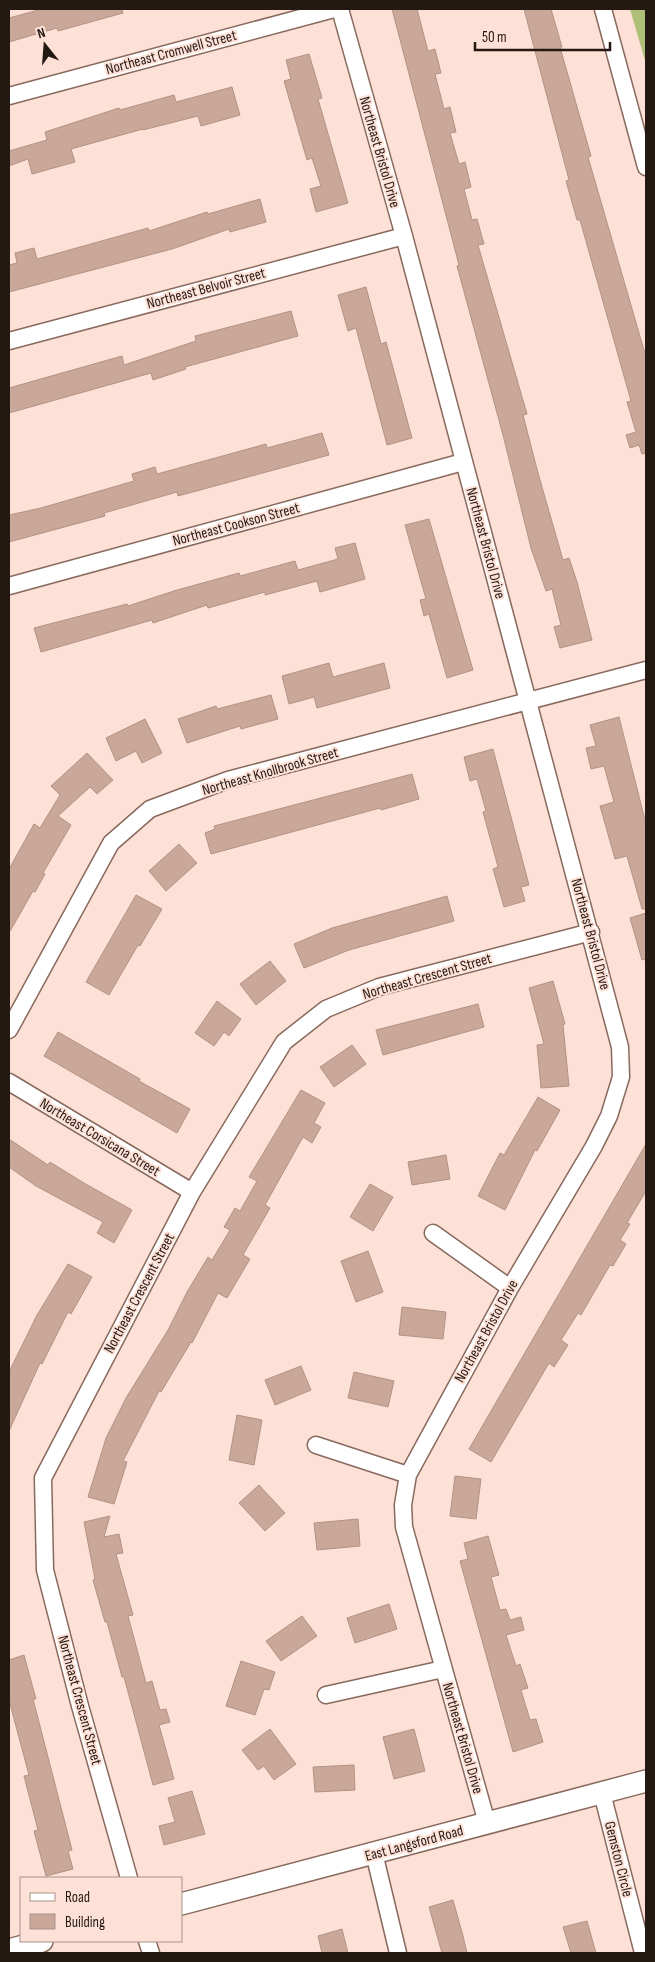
<svg xmlns="http://www.w3.org/2000/svg" width="655" height="1962" viewBox="0 0 655 1962" font-family="'Sofia Sans Condensed',sans-serif">
<style>
.green{fill:#aebf77}
.building{fill:#c9a89a;stroke:#b39285}
.lines{fill:none;stroke-linecap:round;stroke-linejoin:round}
.minor-casing{stroke:#88695d;stroke-width:19}
.tertiary-casing{stroke:#88695d;stroke-width:24}
.minor{stroke:#fff;stroke-width:16}
.tertiary{stroke:#fff;stroke-width:21}
.labels{text-anchor:middle;stroke-width:4;stroke-linejoin:round;paint-order:stroke}
.street-label{font-size:15px;fill:#241813;stroke:#fee1d6}
</style>
<rect width="100%" height="100%" fill="#fee1d6"/>
<path class="green" d="M630 9H646V64Z"/>
<path class="building" d="M42 9H122L123 13 58 31 57 28 9 42V18Z
M392 9H417L428 51 435 49 441 73 435 74 444 109 450 107 456 132 450 133 459 164 465 162 471 187 464 189 472 220 477 219 484 244 478 245 527 414 523 415 538 473 563 560 569 558 577 582 592 640 560 648 554 627 561 625 552 589 546 591 531 548 503 435 457 266 459 265Z
M524 9H551L562 47H560L591 156 588 157 646 357V453L642 454 639 445 630 448 626 435 636 432 627 402 631 401 580 220H577L566 181 569 180Z
M309 54 322 98 318 99 348 203 316 212 310 189 321 186 312 158 307 160 284 81 291 79 286 60Z
M232 87 240 115 201 126 198 116 143 130V129L71 149 75 162 32 174 28 159 9 166V151L47 140 45 132 119 108 120 110 174 95 176 102Z
M260 199 266 222 230 232 229 229 172 249 9 292V265L17 263 15 253 34 248 37 259 148 228 149 231 207 212 208 214Z
M366 287 381 344 386 342 412 438 387 445 356 328 348 331 338 295Z
M291 311 298 336 185 367 186 369 153 380 151 373 9 413V388L122 356 124 365 196 341 195 336Z
M322 433 329 455 178 496 177 492 104 513 105 516 9 542V515L41 508 134 481 132 474 155 467 157 474 266 444 267 448Z
M429 519 473 670 447 678 429 614 424 616 420 600 426 599 405 525Z
M355 543 365 579 320 592 317 581 265 595V592L208 608 207 605 153 623 152 620 41 652 34 628 127 604 128 606 177 590 239 573 240 576 295 561 298 570 338 559 335 548Z
M329 663 333 677 384 663 390 688 317 708 314 697 289 704 282 676Z
M271 695 278 719 241 729 240 726 187 743 178 719 216 706 217 709Z
M619 717 646 824V909H642L627 856 615 859 600 806 614 802 604 766 591 769 586 748 596 746 590 725Z
M145 719 162 753 142 763 136 751 116 761 106 738Z
M493 749 529 885 521 887 525 901 504 907 493 869 498 867 483 812 486 811 477 779 470 781 464 757Z
M87 753 113 780 97 794 90 787 58 816 71 825 43 873 45 874 35 892 33 891 9 933V869L34 824 40 828 60 795 51 786Z
M412 774 419 799 381 810 380 808 211 854 205 833 215 829 214 826Z
M179 844 197 863 166 891 149 871Z
M136 895 162 909 140 946 138 945 109 995 86 982Z
M447 896 454 921 349 950 304 968 294 944 332 928Z
M646 913V959L642 960 630 918Z
M270 961 286 981 256 1005 240 984Z
M553 981 565 1024 563 1025 569 1086 541 1088 537 1045 544 1044 529 988Z
M217 1001 241 1019 229 1036 224 1032 214 1046 195 1033Z
M478 1004 484 1027 383 1055 376 1030Z
M58 1032 140 1079 139 1081 190 1109 177 1133 44 1056Z
M352 1045 366 1064 334 1087 320 1067Z
M301 1090 325 1103 314 1123 321 1127 312 1143 303 1137 265 1205 270 1208 243 1255 250 1259 227 1298 218 1293 192 1343 191 1342 161 1392 159 1391 123 1461 127 1462 114 1504 88 1497 106 1438 126 1398 168 1330 187 1292 208 1257 212 1260 230 1230 224 1227 235 1208 240 1211 257 1181 249 1177Z
M538 1097 560 1110 537 1151 535 1150 505 1210 478 1196 500 1153 504 1155Z
M9 1139 48 1165 50 1162 84 1183 132 1210 114 1243 97 1233 103 1222 36 1186 9 1167Z
M646 1144V1191L627 1223 630 1224 620 1240 626 1244 613 1266 610 1265 581 1315 578 1313 561 1340 568 1345 554 1367 549 1363 491 1462 469 1449Z
M446 1155 450 1179 412 1185 408 1162Z
M370 1184 393 1197 373 1231 350 1217Z
M368 1251 383 1292 356 1302 341 1261Z
M68 1264 92 1277 71 1314 68 1312 42 1364 40 1363 9 1431V1372L37 1315Z
M402 1307 446 1312 443 1339 399 1335Z
M301 1366 311 1390 275 1405 265 1380Z
M354 1372 394 1381 388 1407 348 1398Z
M237 1415 262 1420 254 1465 229 1460Z
M455 1476 481 1479 476 1519 450 1516Z
M259 1485 285 1513 265 1531 239 1503Z
M110 1516 104 1537 119 1534 123 1553 116 1554 133 1615 128 1616 146 1683 152 1681 160 1710 166 1709 170 1722 159 1725 174 1779 153 1785 124 1677H122L107 1622H105L93 1580 95 1579 84 1522Z
M358 1519 360 1546 317 1550 314 1523Z
M488 1536 499 1575 491 1577 500 1610 506 1609 510 1620 521 1617 524 1630 506 1635 516 1666 520 1664 528 1688 521 1690 530 1720 536 1719 543 1742 513 1752 460 1561 468 1559 464 1543Z
M389 1604 397 1629 355 1643 347 1618Z
M302 1616 317 1636 281 1661 266 1641Z
M24 1655 36 1699H33L72 1850 68 1851 73 1869 46 1876 34 1831 38 1830 24 1776 29 1775 9 1700V1660Z
M241 1661 275 1672 269 1690 264 1689 255 1715 226 1706Z
M270 1729 296 1764 274 1780 264 1766 258 1770 242 1750Z
M414 1729 425 1771 394 1779 383 1737Z
M354 1765 355 1790 315 1792 313 1767Z
M192 1791 205 1834 164 1845 159 1826 175 1822 168 1798Z
M453 1900 463 1936 467 1953H442L429 1907Z
M587 1921 596 1953H571L563 1927Z
M342 1929 348 1953H322L318 1936Z"/>
<g class="lines">
<g class="minor-casing">
<path id="minor" d="M340 9 404 236 620 1047 621 1077 609 1116 594 1146 510 1288 408 1475 403 1505 404 1527 487 1823
M603 9 646 167
M9 96 334 9
M9 341 404 236
M9 586 463 462
M9 1030 111 843 150 809 228 780 646 670
M9 1082 192 1192
M433 1233 510 1288
M316 1445 408 1475
M326 1695 443 1669
M602 1793 643 1953
M374 1853 398 1953
M129 1878 80 1706 45 1570 43 1478 192 1192 284 1042 326 1009 379 987 591 932
M147 1941 151 1953"/>
</g>
<g class="tertiary-casing">
<path id="tertiary" d="M181 1904 646 1781
M9 1950 42 1941"/>
</g>
<use href="#minor" class="minor"/>
<use href="#tertiary" class="tertiary"/>
</g>
<g class="labels">
<g class="street-label">
<text transform="translate(171 52) rotate(-15)" y="5">Northeast Cromwell Street</text>
<text transform="translate(380 152) rotate(74)" y="5">Northeast Bristol Drive</text>
<text transform="translate(206 288) rotate(-15)" y="5">Northeast Belvoir Street</text>
<text transform="translate(236 524) rotate(-15)" y="5">Northeast Cookson Street</text>
<text transform="translate(486 543) rotate(75)" y="5">Northeast Bristol Drive</text>
<text transform="translate(270 771) rotate(-16)" y="5">Northeast Knollbrook Street</text>
<text transform="translate(591 934) rotate(75)" y="5">Northeast Bristol Drive</text>
<text transform="translate(427 976) rotate(-16)" y="5">Northeast Crescent Street</text>
<text transform="translate(100 1137) rotate(31)" y="5">Northeast Corsicana Street</text>
<text transform="translate(139 1293) rotate(-62)" y="5">Northeast Crescent Street</text>
<text transform="translate(486 1331) rotate(-61)" y="5">Northeast Bristol Drive</text>
<text transform="translate(80 1700) rotate(75)" y="5">Northeast Crescent Street</text>
<text transform="translate(463 1738) rotate(74)" y="5">Northeast Bristol Drive</text>
<text transform="translate(414 1843) rotate(-15)" y="5">East Langsford Road</text>
<text transform="translate(619 1859) rotate(76)" y="5">Gemston Circle</text>
</g>
</g>
<rect width="655" height="1962" fill="none" stroke="#241813" stroke-width="20"/>
<rect x="20" y="1877" width="162" height="65" fill="#fee1d6" stroke="#a79188"/>
<rect x="30" y="1893" width="25" height="8" fill="#ffffff" stroke="#a79188"/>
<text x="65" y="1902" font-size="15" fill="#241813">Road</text>
<rect x="30" y="1914" width="25" height="15" fill="#c9a89a" stroke="#a79188"/>
<text x="65" y="1927" font-size="15" fill="#241813">Building</text>
<g transform="translate(45 45) rotate(343)" stroke="#fee1d6" stroke-width="4" paint-order="stroke">
<path d="M0-4L9 19L0 12L-9 19Z" fill="#241813"/>
<text y="-8" font-size="14" font-weight="bold" text-anchor="middle" fill="#241813">N</text>
</g>
<path d="M475 42v8h135v-8" fill="none" stroke="#241813" stroke-width="2.5"/>
<text x="482" y="42" font-size="15" fill="#241813" stroke="#fee1d6" stroke-width="4" paint-order="stroke">50 m</text>
</svg>
